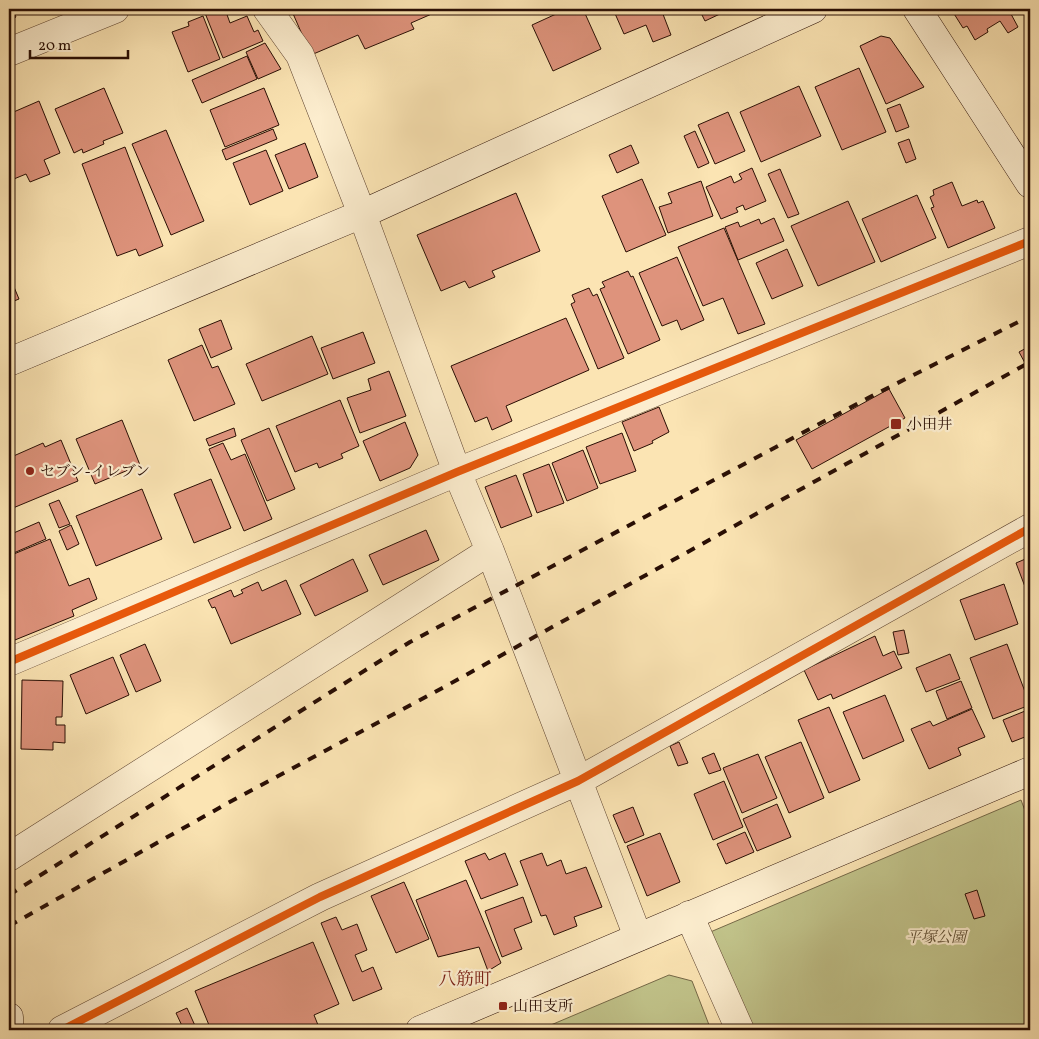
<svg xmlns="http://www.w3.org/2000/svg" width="1039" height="1039" viewBox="0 0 1039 1039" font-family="Vollkorn,'Noto Serif JP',serif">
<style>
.park{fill:#c1c38a;stroke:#756847}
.building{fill:#de937c;stroke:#290e04}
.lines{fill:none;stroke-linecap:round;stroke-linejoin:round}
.street-casing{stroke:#5e4430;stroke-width:29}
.secondary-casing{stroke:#290e04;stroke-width:29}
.street{stroke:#fcedce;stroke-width:28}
.secondary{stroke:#fcedce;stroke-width:28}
.rail{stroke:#290e04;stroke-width:4;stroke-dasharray:9 9;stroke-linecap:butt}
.cycleway-casing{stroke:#fcedce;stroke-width:11}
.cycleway{stroke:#e8590c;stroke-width:8}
.poi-dot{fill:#8f2418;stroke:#fcedce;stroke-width:2}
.labels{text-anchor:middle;stroke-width:4.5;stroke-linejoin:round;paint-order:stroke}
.poi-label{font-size:15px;fill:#290e04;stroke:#fcedce;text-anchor:start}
.park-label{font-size:15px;font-style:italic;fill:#5e4d33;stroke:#fcedce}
.quarter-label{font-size:18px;fill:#7a1f14;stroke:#fcedce}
</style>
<rect width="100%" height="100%" fill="#fbe4b3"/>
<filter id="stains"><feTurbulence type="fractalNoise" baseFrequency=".004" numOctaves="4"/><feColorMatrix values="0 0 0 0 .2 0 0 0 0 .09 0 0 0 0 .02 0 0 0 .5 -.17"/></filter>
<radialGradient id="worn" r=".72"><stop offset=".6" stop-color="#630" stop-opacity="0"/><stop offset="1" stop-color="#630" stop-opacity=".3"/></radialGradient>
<path class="park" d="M1021 800 1030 824V1030H749L708 933Z
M669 975 692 981 711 1030H539Z"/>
<path class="building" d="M9 9H12L16 17 9 21Z
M216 9H225L230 23 247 16 254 32 258 30 263 41 223 58 205 13Z
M291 9H443L411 23 414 29 365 49 358 35 311 55Z
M567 9H583L601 49 553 71 532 25Z
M613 9H661L671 35 653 42 646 25 624 34Z
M699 9H720L722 13 705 21Z
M951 9H1020L1011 14 1018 27 1008 33 1000 21 987 29 988 32 975 40 967 26 963 28Z
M203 16 220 59 188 72 172 32 189 26 188 22Z
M881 36 890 38 924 87 886 104 860 46Z
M265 43 281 69 258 79 246 52Z
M247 56 257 79 202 103 192 80Z
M859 68 886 132 842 150 815 87Z
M799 86 821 136 761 162 740 112Z
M104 88 123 133 103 141 104 144 83 153 82 149 74 153 55 109Z
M264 88 279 125 225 147 210 110Z
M39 101 60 153 44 160 50 174 30 182 26 174 9 181V114Z
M900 104 909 127 896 132 887 109Z
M728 112 745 151 715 164 698 125Z
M273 129 277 139 226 160 222 150Z
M166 130 204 221 171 235 132 144Z
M695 131 709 163 698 168 684 136Z
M909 139 916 159 906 163 898 143Z
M305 143 318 177 289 189 275 155Z
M631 145 639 163 617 173 609 155Z
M125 147 163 246 139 256 136 249 117 256 82 164Z
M266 150 283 191 250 205 233 163Z
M752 168 766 201 745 210 743 205 736 208 738 212 721 219 706 187 731 176 734 183 742 179 739 174Z
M780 169 799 214 788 218 768 174Z
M642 179 666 235 626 252 602 196Z
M701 181 713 216 668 233 659 207 672 203 668 193Z
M952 182 962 206 977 200 978 203 983 201 995 228 948 248 931 208 934 207 930 197 934 195 933 190Z
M516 193 540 251 492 271 495 277 469 288 465 281 441 291 417 235Z
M917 195 936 238 881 262 862 219Z
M848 201 875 262 818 286 791 226Z
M774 218 784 241 738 260 725 227 738 222 740 227 759 219 761 224Z
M724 228 765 324 738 334 723 298 703 306 678 247Z
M787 249 803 286 772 299 756 263Z
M677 257 704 320 681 330 677 320 662 326 639 273Z
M628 271 631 277 633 276 660 340 628 354 600 289 605 287 602 282Z
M9 275 19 299 9 303Z
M589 288 593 296 597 294 624 358 598 369 571 304 575 302 572 295Z
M566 318 589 370 506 406 512 421 492 430 487 417 475 422 451 366Z
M221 320 232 349 211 358 199 329Z
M363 332 375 363 333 379 321 348Z
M312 336 328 374 262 401 246 364Z
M202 345 212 368 218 366 235 404 194 421 168 360Z
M1030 346V360L1025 363 1019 352Z
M389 371 406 416 360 433 347 398 371 390 368 379Z
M889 389 905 418 812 469 796 440Z
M340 400 359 446 341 454 343 458 319 468 317 463 295 472 276 426Z
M659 407 669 432 652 441 653 443 634 451 622 422Z
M122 420 140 465 95 484 76 439Z
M405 422 418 455 410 468 380 481 363 441Z
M234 428 236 436 209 446 206 439Z
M269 428 295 489 267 501 241 440Z
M622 433 636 471 600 484 586 447Z
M61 440 78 481 13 508 9 497V458L43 443 45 447Z
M223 443 231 460 245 454 272 519 244 531 209 449Z
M583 450 598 488 567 501 552 463Z
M549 464 564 503 537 513 523 474Z
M516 475 532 516 501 528 485 487Z
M211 479 231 528 194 543 174 494Z
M142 489 162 539 96 566 76 516Z
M59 500 70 524 59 528 49 504Z
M39 522 46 539 9 555V535Z
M71 525 79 544 67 550 59 531Z
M426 530 439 560 383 585 369 555Z
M50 539 69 586 89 578 97 599 72 610 74 616 10 642 9 637V556Z
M1030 557V600L1016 563Z
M353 559 368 591 315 616 300 585Z
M286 580 301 614 231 644 215 607 212 608 208 600 231 590 234 597 243 593 241 590 258 582 262 591Z
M1004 584 1018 624 975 640 960 600Z
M904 630 909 653 898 655 893 632Z
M875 636 883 656 894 651 902 668 833 699 831 694 818 700 804 670Z
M145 644 161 681 136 692 120 655Z
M1007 644 1030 705 993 719 970 658Z
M950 654 960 679 926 692 916 668Z
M113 657 129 695 86 714 70 675Z
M22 680 63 681 62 717H56V725H65V743L53 742V750L21 749Z
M961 681 972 708 947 719 936 691Z
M885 695 904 741 863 759 843 712Z
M829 707 860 780 829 793 798 720Z
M972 709 985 737 958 748 961 755 929 769 911 729 930 721 933 726Z
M1030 709V735L1012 742 1003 720Z
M679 742 688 763 678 766 670 746Z
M801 742 824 798 789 813 765 757Z
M714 753 721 770 709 774 702 758Z
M758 754 777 798 742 813 723 768Z
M724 781 743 827 713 840 694 794Z
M777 804 791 837 757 851 743 819Z
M633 807 644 835 625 843 613 815Z
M745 832 754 852 726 864 717 844Z
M660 833 680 882 647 896 627 846Z
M485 853 489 860 505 853 518 885 481 899 465 861Z
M542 853 547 866 561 860 566 874 586 867 602 907 574 917 577 926 554 935 546 915 541 916 520 861Z
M466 880 501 963 488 971 479 947 438 957 416 900Z
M404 882 429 939 396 953 371 896Z
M977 890 985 916 974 919 965 894Z
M523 897 532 922 514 929 522 949 502 957 485 911Z
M336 917 342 930 357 924 367 950 355 955 362 972 373 967 382 989 353 1001 321 923Z
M313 942 339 1004 314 1015 320 1030H211L195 991Z
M187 1008 197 1030H184L176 1013Z"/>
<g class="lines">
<g class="street-casing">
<path id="street" d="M267 9 300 55 362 214 457 472 490 551 638 937
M9 52 115 9
M9 662 457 472 1030 241
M9 857 490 551
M689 915 740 1030
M62 1030 320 897 578 781 1030 528"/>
</g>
<g class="secondary-casing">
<path id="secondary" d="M917 9 1030 184
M9 362 362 214 813 9
M9 1017V1030
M420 1030 1030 771"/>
</g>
<use href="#street" class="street"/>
<use href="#secondary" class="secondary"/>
<path class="rail" d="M9 895 410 642 868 398 1030 316
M9 926 228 803 446 686 1030 362"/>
<g class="cycleway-casing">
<path id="cycleway" d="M9 662 457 472 1030 241
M62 1030 320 897 578 781 1030 528"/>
</g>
<use href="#cycleway" class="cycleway"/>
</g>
<g class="poi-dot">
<rect x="890" y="418" width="12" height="12" rx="2.5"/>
<circle cx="30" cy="471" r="5"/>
<rect x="498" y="1001" width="10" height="10" rx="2.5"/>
</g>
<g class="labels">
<g class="poi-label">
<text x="907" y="429">小田井</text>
<text x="40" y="476">セブン-イレブン</text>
<text x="513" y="1011">山田支所</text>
</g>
<g class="park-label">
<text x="936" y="942">平塚公園</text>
</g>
<g class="quarter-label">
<text x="465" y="985">八筋町</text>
</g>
</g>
<rect width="1039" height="1039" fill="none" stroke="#fbe4b3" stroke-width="30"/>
<rect x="10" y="10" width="1019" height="1019" fill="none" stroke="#290e04" stroke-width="2.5"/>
<rect x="15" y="15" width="1009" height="1009" fill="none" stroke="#290e04"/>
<path d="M30 50v8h98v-8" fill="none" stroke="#290e04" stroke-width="2.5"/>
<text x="38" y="50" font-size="15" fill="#290e04" stroke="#fcedce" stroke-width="4" paint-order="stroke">20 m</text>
<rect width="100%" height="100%" filter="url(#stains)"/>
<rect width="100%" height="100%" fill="url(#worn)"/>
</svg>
